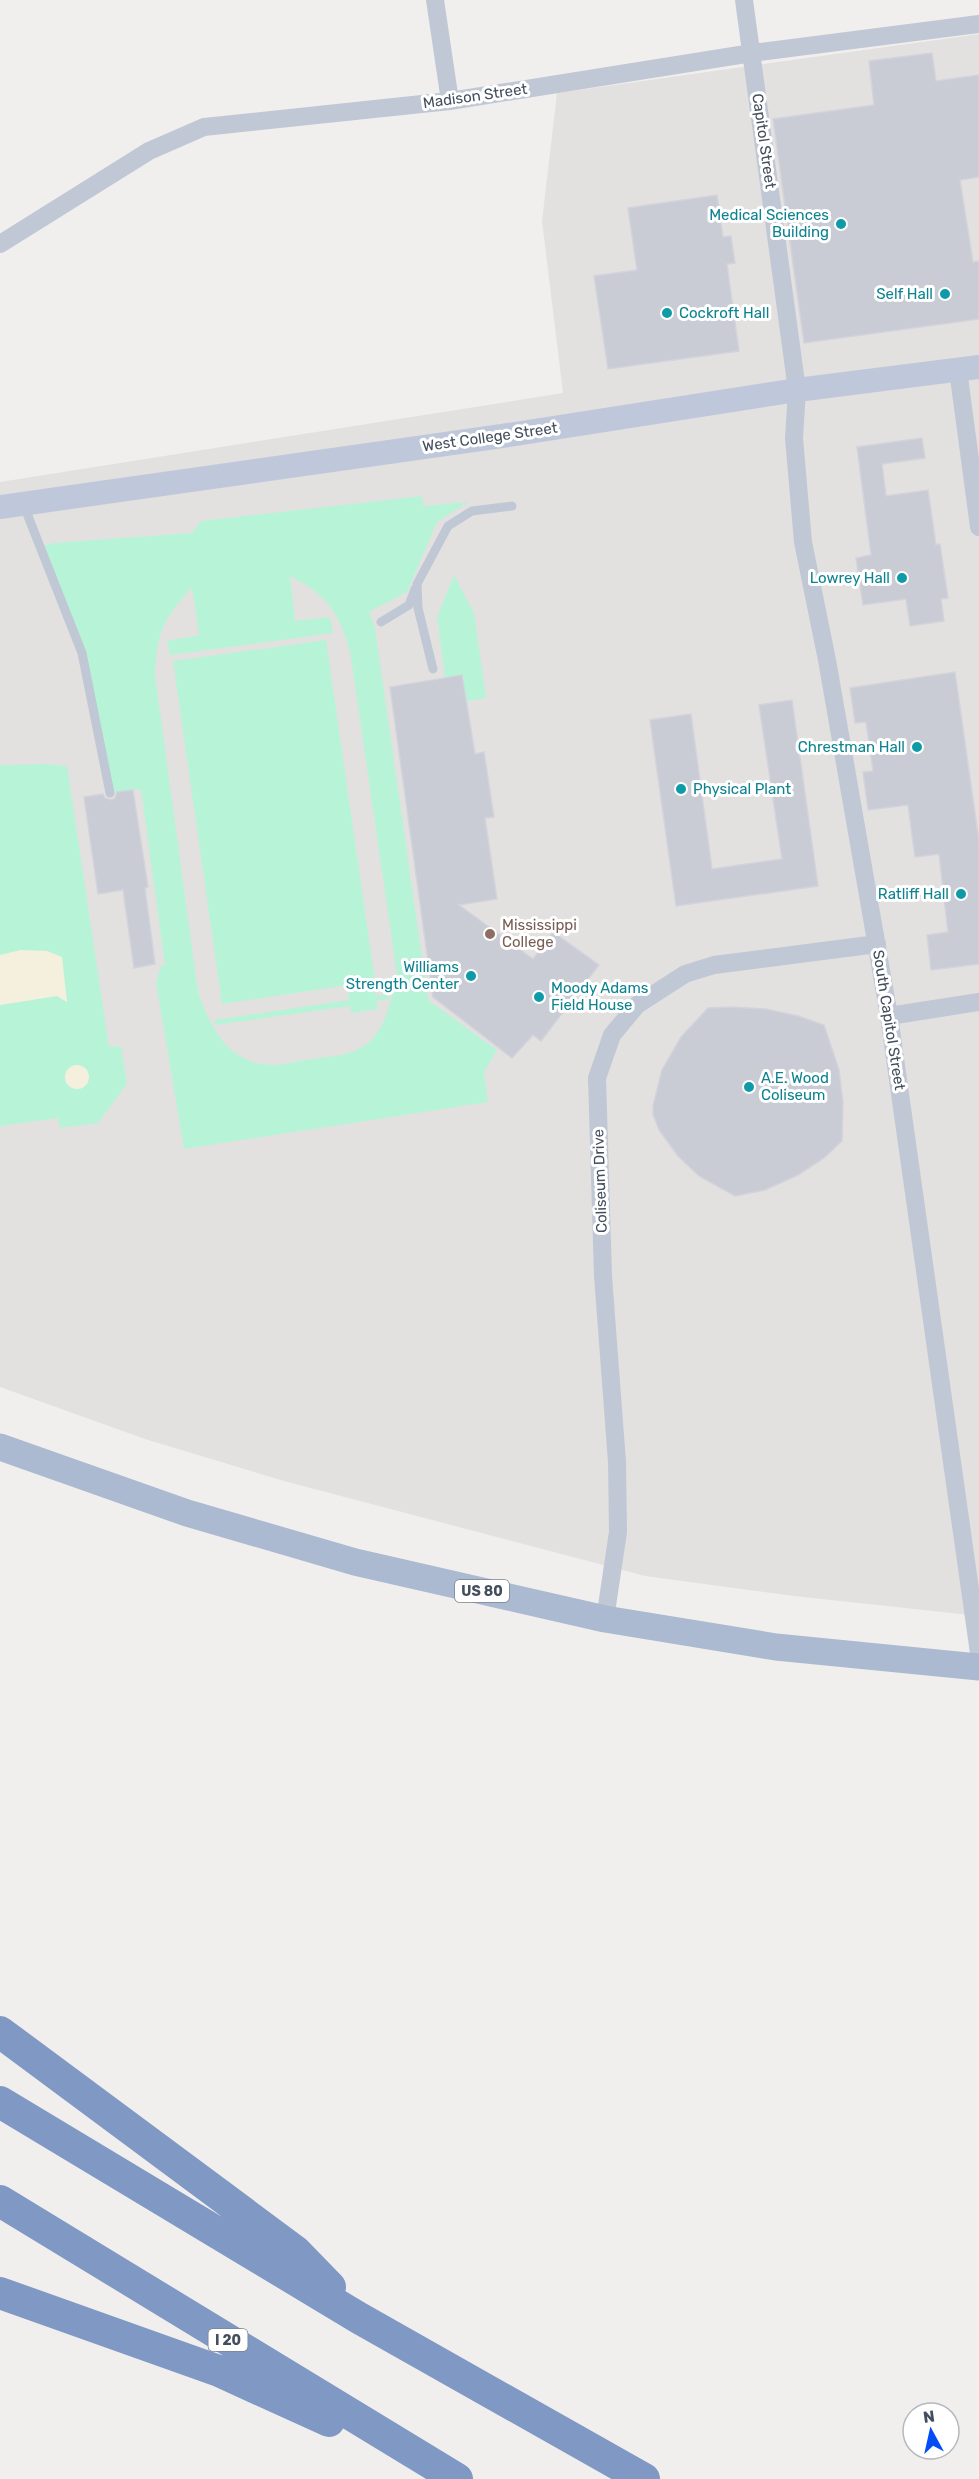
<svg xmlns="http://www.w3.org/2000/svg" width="979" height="2479" viewBox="0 0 979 2479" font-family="Rubik,sans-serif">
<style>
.education{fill:#e3e0e0}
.green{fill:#b7f4d7;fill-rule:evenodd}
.sand{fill:#f5f0dd}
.building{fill:#caccd5;stroke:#d2d3db;stroke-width:1.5}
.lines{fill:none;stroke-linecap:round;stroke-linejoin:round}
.lane{stroke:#c0c8d5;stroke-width:9}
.street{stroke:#c0c8d5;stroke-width:18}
.secondary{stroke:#bfc8da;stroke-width:24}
.primary{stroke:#abb9d1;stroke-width:27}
.highway{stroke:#8098c4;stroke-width:32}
.culture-dot{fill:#0f9aa8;stroke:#fff;stroke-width:2}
.education-dot{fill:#8d6e63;stroke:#fff;stroke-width:2}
.labels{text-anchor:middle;stroke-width:6;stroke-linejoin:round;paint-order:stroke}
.shield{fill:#fff;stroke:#7c848e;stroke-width:1.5}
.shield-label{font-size:14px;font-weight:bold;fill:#444f5e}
.street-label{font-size:15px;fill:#444f5e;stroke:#fff}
.culture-label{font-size:15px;fill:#0d838f;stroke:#fff;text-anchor:end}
.education-label{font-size:15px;fill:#785e54;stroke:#fff;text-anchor:start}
</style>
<rect width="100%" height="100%" fill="#f1efee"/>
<path class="education" d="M979 34V1616L794 1596 645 1576 284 1481 145 1439 0 1387V482L563 393 542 221 557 93Z"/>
<path class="green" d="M422 496 423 506 468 502 437 522 407 592 369 612 375 628 428 1000 497 1050 484 1072 488 1102 184 1149 156 983 161 966 165 965 141 789 110 793 82 653 41 547 53 543 192 533 201 521ZM290 576C326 594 339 612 350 651L397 975C392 996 386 1028 369 1042 353 1056 332 1056 312 1059 297 1061 277 1067 262 1064 225 1058 209 1024 198 992L155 675C157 633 162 619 192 588L199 635 167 641 170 655 333 633 330 617 295 621Z
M454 575 474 613 486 698 467 701 462 676 445 678 437 617Z
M326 640 375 981 222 1004 173 661Z
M46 764 67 766 109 1047 121 1046 127 1084 98 1123 60 1128 58 1118 0 1126V765Z
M374 989 376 996 388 994 389 999 376 1001 378 1009 351 1013 350 1006 215 1025 214 1020 349 1000 348 992Z"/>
<path class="sand" d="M21 950 47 951 62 957 67 1002 57 996 0 1005V955Z
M65 1077a12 12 0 1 1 24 0a12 12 0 1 1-24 0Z"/>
<path class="building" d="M932 53 936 81 979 75V177L960 180 973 262 979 261V319L804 343 773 119 874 105 869 61Z
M717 195 723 237 731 236 735 263 727 264 739 351 608 369 594 276 637 270 628 208Z
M922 438 925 458 882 464 886 496 928 490 936 545 940 544 948 598 941 599 944 621 910 626 906 599 863 605 856 558 871 555 857 447Z
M955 672 979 841V964L931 970 927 935 948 932 939 854 915 857 908 805 868 810 863 772 873 771 866 722 855 723 850 688Z
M462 675 475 754 484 752 494 817 485 818 497 899 459 905 533 959 553 932 599 965 541 1041 533 1035 512 1058 433 997 390 687Z
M792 700 818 886 676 906 650 720 691 714 712 869 782 859 759 705Z
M133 790 148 887 145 888 155 964 134 968 123 890 98 894 84 797 103 794 105 798 111 800 115 798 117 792Z
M732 1007 766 1009 798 1016 824 1025 839 1070 843 1103 842 1141 824 1158 798 1175 765 1190 735 1196 699 1176 678 1156 659 1130 653 1114V1106L662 1070 681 1037 708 1008Z"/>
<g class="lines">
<path class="lane" d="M24 506 82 653 110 793
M381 622 409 605 415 589
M433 669 418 608 417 584 448 526 472 511 512 506"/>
<path class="street" d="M435 0 450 101
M744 0 797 390 794 438 803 542 827 660 889 1016 979 1653
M0 244 149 151 204 127 450 101 752 53 979 24
M958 370 979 527
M889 1016 979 1002
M605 1619 618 1532 617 1462 603 1276 597 1078 612 1035 637 1005 685 974 714 965 877 944"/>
<path class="secondary" d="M0 507 502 436 797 390 979 367"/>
<path class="primary" d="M0 1447 187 1513 355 1562 605 1619 776 1647 979 1667"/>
<path class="highway" d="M0 2032 295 2251 330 2287
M0 2102 359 2318 644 2479
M0 2201 457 2479
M0 2293 219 2371 329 2421"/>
</g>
<g class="culture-dot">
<circle cx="841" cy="224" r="6"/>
<circle cx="945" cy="294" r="6"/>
<circle cx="667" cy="313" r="6"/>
<circle cx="902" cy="578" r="6"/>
<circle cx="917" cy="747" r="6"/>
<circle cx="681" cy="789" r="6"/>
<circle cx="961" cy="894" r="6"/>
<circle cx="471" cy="976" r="6"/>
<circle cx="539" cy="997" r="6"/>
<circle cx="749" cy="1087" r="6"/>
</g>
<circle class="education-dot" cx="490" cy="934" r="6"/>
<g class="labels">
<g class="shield">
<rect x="455" y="1580" width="54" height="22" rx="4.5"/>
<rect x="208.5" y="2329" width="39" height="22" rx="4.5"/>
</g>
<g class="shield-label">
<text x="482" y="1596">US 80</text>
<text x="228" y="2345">I 20</text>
</g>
<g class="street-label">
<text transform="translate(475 96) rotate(-8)" y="5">Madison Street</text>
<text transform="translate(764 141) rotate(82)" y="5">Capitol Street</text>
<text transform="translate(490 437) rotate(-8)" y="5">West College Street</text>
<text transform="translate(889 1020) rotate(81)" y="5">South Capitol Street</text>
<text transform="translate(600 1181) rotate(-92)" y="5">Coliseum Drive</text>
</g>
<g class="culture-label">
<text x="829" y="220">Medical Sciences<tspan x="829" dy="17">Building</tspan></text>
<text x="933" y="299">Self Hall</text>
<text x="679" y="318" text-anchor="start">Cockroft Hall</text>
<text x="890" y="583">Lowrey Hall</text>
<text x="905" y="752">Chrestman Hall</text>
<text x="693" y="794" text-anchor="start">Physical Plant</text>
<text x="949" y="899">Ratliff Hall</text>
<text x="459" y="972">Williams<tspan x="459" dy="17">Strength Center</tspan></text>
<text x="551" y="993" text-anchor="start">Moody Adams<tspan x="551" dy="17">Field House</tspan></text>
<text x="761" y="1083" text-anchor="start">A.E. Wood<tspan x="761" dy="17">Coliseum</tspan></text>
</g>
<g class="education-label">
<text x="502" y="930">Mississippi<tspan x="502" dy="17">College</tspan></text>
</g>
</g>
<g transform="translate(931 2431) rotate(352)"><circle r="28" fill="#ffffff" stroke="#b4b9bf" stroke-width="1.5"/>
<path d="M0-4.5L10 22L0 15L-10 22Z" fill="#034df7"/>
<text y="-9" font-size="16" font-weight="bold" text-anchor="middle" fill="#444f5e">N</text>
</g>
</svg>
